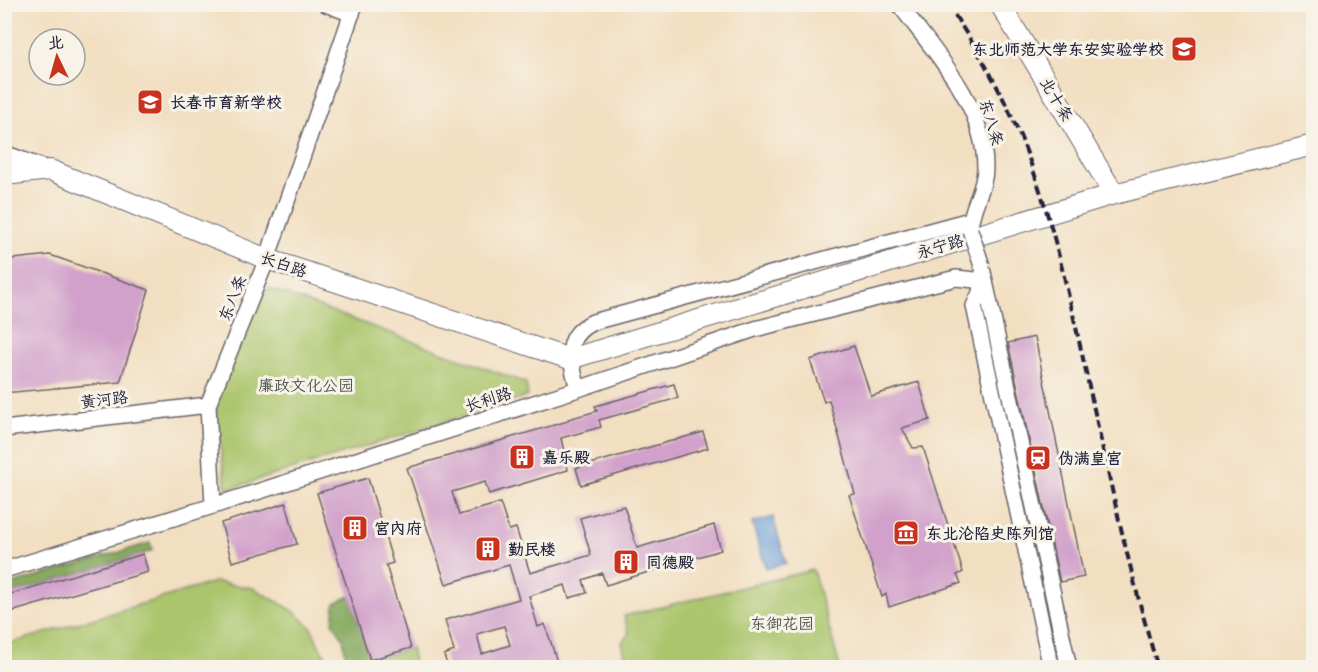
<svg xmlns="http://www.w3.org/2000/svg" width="1318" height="672" viewBox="0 0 1318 672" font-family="Sriracha,'LXGW WenKai TC',sans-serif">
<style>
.green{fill:#aac56c;stroke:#667454;stroke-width:1.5}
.forest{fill:#87aa60;stroke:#54664e;stroke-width:1.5}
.water{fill:#6b9ed6;stroke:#466088;stroke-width:1.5}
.building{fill:#d1a1cb;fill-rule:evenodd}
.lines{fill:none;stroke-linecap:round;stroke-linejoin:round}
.minor-casing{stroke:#6b646a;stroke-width:18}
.major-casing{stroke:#6b646a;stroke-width:22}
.minor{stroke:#fff;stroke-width:15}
.major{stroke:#fff;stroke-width:20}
.rail{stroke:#22223b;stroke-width:4;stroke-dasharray:9 4.5;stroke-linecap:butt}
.minor-bridge-casing{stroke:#6b646a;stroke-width:18;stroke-linecap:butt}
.minor-bridge{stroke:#fff;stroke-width:15}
.labels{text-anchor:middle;stroke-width:6;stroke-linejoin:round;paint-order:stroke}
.poi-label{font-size:16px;font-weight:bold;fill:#22223b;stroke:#f7f3e8;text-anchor:start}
.street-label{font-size:16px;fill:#22223b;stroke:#f7f3e8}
.park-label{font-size:16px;fill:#4b534a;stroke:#f7f3e8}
</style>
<rect width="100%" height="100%" fill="#f7f3e8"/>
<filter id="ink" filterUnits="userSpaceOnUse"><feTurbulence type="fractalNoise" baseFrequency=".0167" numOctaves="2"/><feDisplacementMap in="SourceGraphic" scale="12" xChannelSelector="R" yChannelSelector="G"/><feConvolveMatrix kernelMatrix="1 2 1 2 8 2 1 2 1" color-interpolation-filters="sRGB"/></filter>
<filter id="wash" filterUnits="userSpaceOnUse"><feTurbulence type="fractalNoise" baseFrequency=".008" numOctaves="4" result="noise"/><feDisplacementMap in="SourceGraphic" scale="24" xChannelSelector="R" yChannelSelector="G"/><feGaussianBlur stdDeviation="1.35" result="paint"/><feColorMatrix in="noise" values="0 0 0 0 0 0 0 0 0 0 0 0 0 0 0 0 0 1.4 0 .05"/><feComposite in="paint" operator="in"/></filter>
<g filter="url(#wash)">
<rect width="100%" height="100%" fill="#f2dec0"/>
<path class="green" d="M268 288 526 383 528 396 226 490 216 409 221 390 259 295Z
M813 570 840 667H628L622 643 629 633 624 616Z
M215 582 253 588 292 610 311 627 319 646 333 667H5V645Z
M411 648 415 667H371L370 660Z"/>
<path class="forest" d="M150 543 153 550 143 554 5 596V586Z
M350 596 370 659 371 667H347L343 638 333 623 335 603Z"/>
<path class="water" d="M773 517 786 563 766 569 752 523Z"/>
<g id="blocks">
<path class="building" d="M50 255 149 290 120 382 4 393V260Z
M1035 337 1084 577 1060 582 1008 343Z
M854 346 871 396 919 382 930 420 902 428 913 448 923 447 963 572 957 575 961 583 889 607 886 594 882 597 849 495 855 494 829 400 824 402 810 360Z
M674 384 678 398 599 420 601 427 561 438 568 470 489 494 485 482 452 492 459 515 500 503 509 530 516 528 530 573 591 555 580 518 624 506 637 548 714 525 721 550 606 585 602 573 583 580 587 593 569 598 565 585 529 596 538 627 545 624 559 668H448L444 655 454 651 445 620 519 599 509 565 446 584 407 468 568 421V419L597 411 595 406ZM504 626 510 645 482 654 477 634Z
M703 432 708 448 581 485 576 468Z
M368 478 393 563 386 565 411 648 370 660 317 493Z
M286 503 297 544 232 562 221 523Z
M143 554 148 572 4 614V596Z"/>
</g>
</g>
<g filter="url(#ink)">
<use href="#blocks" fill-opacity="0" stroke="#6b646a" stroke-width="1.5"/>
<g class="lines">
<g class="minor-casing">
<path id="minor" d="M326 4 352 14
M899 4C935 53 985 104 985 168 985 190 970 208 970 230
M4 153 47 169
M983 272 1069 668
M985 281 974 306 1051 668
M578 389C571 361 561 337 593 322L970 220
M4 429 208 405
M213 506 208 405 267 259 355 4
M4 570 213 506 578 389 755 329 956 278 985 281"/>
</g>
<g class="major-casing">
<path id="major" d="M1000 4 1114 194
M4 175 50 170 267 259 570 359 1114 194 1314 145"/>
</g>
<use href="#minor" class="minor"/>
<use href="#major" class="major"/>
<path class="rail" d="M947 4C971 39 993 76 1011 115 1045 189 1064 274 1082 354 1105 459 1127 564 1158 668"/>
<g class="minor-bridge-casing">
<path id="minor-bridge" d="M970 230 982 266"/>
</g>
<use href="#minor-bridge" class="minor-bridge"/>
</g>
</g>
<defs>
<g id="school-square" transform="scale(1.35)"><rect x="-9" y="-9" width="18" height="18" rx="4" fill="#c8321e" stroke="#f7f3e8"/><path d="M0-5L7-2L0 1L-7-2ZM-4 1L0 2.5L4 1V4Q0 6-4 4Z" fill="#fff"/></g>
<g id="building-square" transform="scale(1.35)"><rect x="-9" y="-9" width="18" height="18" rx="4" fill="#c8321e" stroke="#f7f3e8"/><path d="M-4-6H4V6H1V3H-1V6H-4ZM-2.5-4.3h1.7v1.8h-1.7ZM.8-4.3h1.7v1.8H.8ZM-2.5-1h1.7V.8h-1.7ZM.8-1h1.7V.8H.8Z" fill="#fff"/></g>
<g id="station-square" transform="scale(1.35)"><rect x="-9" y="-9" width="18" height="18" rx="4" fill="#c8321e" stroke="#f7f3e8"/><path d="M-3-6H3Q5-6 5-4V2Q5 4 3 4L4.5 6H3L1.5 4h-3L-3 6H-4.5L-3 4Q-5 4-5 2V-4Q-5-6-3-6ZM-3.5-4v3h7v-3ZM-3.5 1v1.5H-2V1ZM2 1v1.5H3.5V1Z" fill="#fff"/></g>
<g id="museum-square" transform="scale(1.35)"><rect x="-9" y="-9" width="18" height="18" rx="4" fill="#c8321e" stroke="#f7f3e8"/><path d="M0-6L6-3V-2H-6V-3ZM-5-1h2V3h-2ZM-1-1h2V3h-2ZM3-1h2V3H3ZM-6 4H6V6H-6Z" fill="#fff"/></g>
</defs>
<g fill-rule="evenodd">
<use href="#school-square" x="1184" y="49"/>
<use href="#school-square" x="150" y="102"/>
<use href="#building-square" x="522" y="457"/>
<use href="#station-square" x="1038" y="458"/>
<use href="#building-square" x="355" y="528"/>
<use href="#museum-square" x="906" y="533"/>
<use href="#building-square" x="488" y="549"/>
<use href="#building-square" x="626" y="562"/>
</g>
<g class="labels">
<g class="poi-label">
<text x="1164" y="55" text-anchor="end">东北师范大学东安实验学校</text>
<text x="170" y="108">长春市育新学校</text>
<text x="542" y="463">嘉乐殿</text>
<text x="1058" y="464">伪满皇宫</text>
<text x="374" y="534">宫内府</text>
<text x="926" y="539">东北沦陷史陈列馆</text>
<text x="508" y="555">勤民楼</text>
<text x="646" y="568">同德殿</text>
</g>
<g class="street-label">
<text transform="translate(1057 99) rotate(59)" y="6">北十条</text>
<text transform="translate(992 122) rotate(73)" y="6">东八条</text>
<text transform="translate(940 246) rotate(-17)" y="6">永宁路</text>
<text transform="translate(284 264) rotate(19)" y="6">长白路</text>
<text transform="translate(232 298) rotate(-68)" y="6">东八条</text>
<text transform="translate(104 399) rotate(-7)" y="6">黄河路</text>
<text transform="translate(488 399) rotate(-18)" y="6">长利路</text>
</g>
<g class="park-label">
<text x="306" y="391">廉政文化公园</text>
<text x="782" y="629">东御花园</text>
</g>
</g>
<rect width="1318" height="672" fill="none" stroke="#f7f3e8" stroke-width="24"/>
<g transform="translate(57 57) rotate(355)"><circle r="28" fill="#f7f3e8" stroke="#a29fa3" stroke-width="1.5"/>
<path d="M0-4.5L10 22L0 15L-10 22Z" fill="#c8321e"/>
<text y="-9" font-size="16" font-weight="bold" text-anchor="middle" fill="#22223b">北</text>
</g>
</svg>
